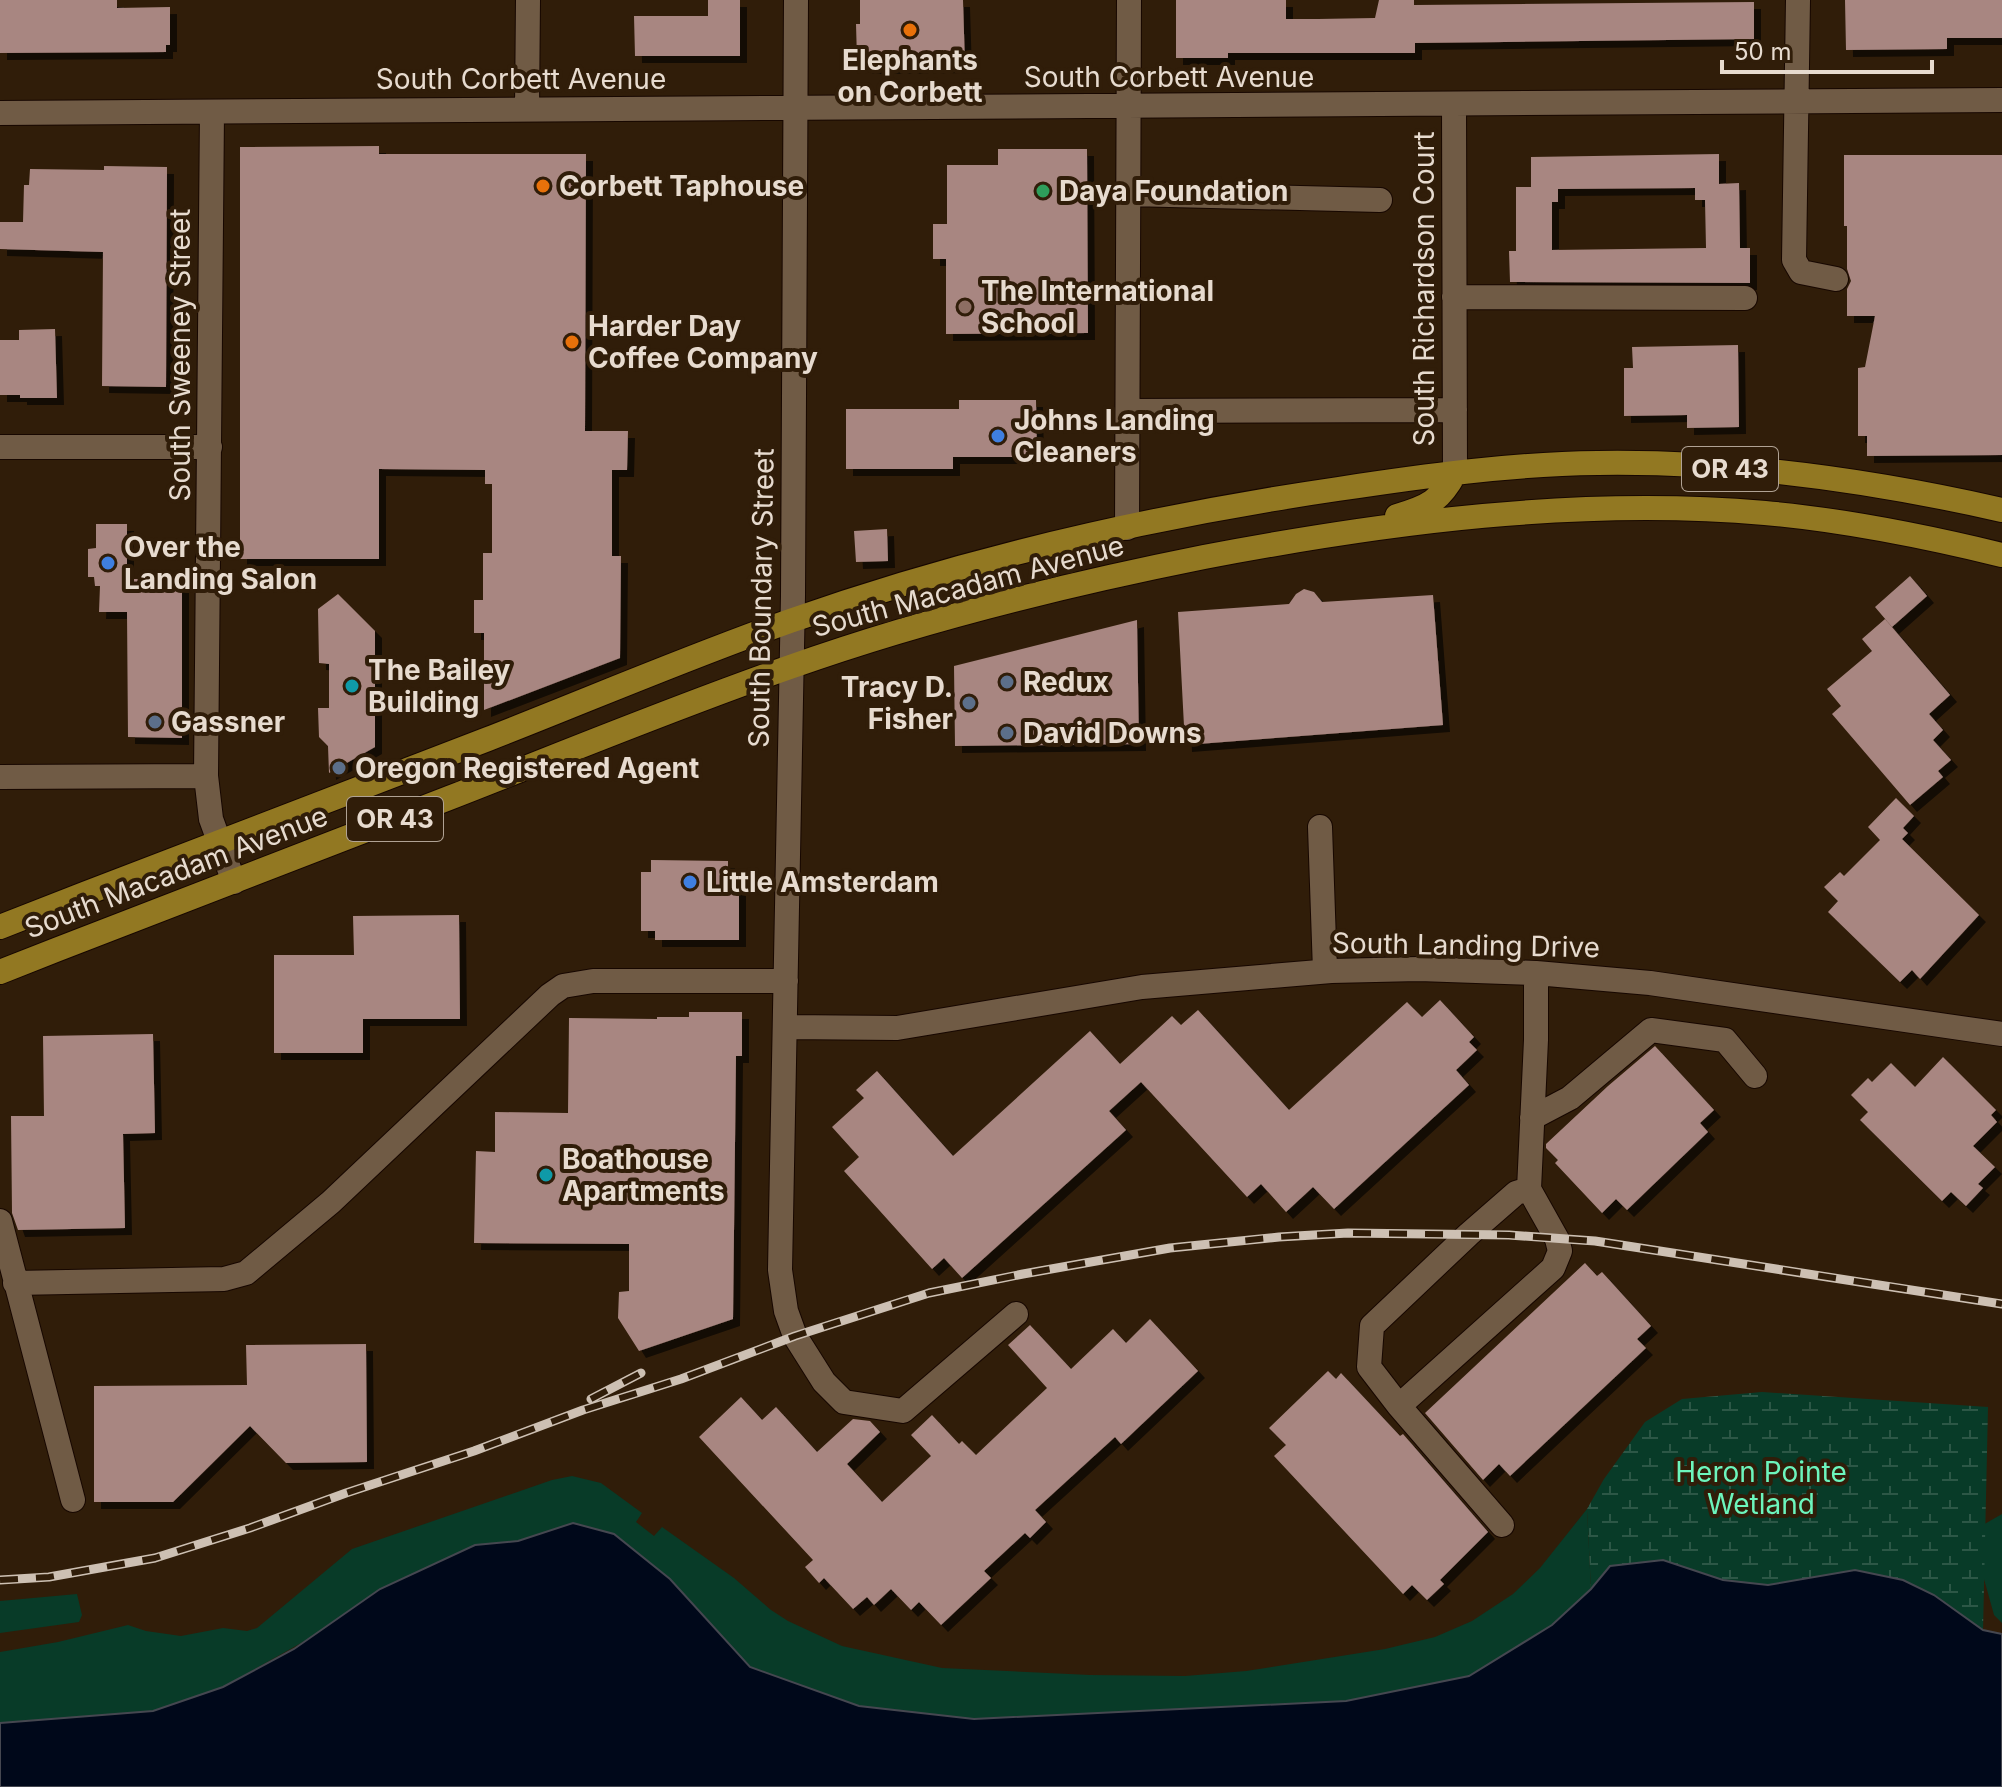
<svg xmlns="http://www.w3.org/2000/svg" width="2002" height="1787" viewBox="0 0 2002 1787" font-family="Inter,sans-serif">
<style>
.green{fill:#083b28}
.wetland{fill:url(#wetland-marsh)}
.water{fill:#00081a;stroke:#454750;stroke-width:2}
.building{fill:#a88681;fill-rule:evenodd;filter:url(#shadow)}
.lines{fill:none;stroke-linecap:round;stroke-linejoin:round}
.minor-casing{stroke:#170700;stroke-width:26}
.major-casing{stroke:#170700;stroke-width:26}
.minor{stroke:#705b45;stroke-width:24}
.major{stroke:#927822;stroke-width:24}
.rail-casing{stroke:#cdc0b3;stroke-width:9}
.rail{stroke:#301d09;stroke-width:6;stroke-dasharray:18;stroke-linecap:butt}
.food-dot{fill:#e8710a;stroke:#301d09;stroke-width:3}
.leisure-dot{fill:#2e9e5b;stroke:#301d09;stroke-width:3}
.education-dot{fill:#8d6e63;stroke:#301d09;stroke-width:3}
.shop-dot{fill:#3f7fe0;stroke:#301d09;stroke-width:3}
.service-dot{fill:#5c6f8a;stroke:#301d09;stroke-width:3}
.culture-dot{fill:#0f9aa8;stroke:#301d09;stroke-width:3}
.labels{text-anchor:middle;stroke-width:8;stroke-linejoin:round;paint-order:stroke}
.shield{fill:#301d09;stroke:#b0a294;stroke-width:2}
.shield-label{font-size:26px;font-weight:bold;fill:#e7dbcf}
.poi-label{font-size:28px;font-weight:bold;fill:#e7dbcf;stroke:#301d09;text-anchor:start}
.street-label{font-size:28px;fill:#e7dbcf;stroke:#301d09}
.park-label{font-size:28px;fill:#6cf5bd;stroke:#301d09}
</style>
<defs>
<pattern id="wetland-marsh" width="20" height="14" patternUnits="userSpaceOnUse" patternTransform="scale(2)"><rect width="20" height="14" fill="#083b28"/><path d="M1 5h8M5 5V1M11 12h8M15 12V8" fill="none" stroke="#2c5746"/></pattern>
<filter id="shadow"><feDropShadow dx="7" dy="7" stdDeviation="0" flood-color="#0009"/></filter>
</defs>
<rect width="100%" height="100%" fill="#301d09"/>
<path class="green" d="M572 1476 601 1483 642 1513 636 1522 654 1536 662 1527 734 1578 771 1610 788 1621 842 1646 942 1668 1090 1675 1185 1676 1246 1671 1385 1649 1435 1637 1472 1621 1513 1594 1540 1568 1587 1509 1591 1589 1552 1625 1469 1676 1346 1701 974 1719 859 1706 750 1667 670 1579 573 1523 518 1541 475 1545 223 1687 153 1711 0 1723V1652L58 1642 128 1625 146 1631 181 1636 223 1628 247 1631 257 1628 352 1549 552 1480Z
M2002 1514V1623L1994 1615 1974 1543 1981 1526Z
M77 1594 82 1615 79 1622 0 1633V1601Z"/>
<path class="wetland" d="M1762 1392 1988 1407 1983 1631 1934 1595 1855 1570 1768 1585 1723 1580 1663 1560 1610 1566 1591 1589 1587 1509 1604 1479 1645 1422 1682 1399Z"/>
<path class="water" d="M573 1523 614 1534 670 1579 750 1667 859 1706 974 1719 1346 1701 1469 1676 1552 1625 1591 1589 1610 1566 1663 1560 1723 1580 1768 1585 1855 1570 1903 1580 1934 1595 1983 1630 2002 1634V1787H0V1723L153 1711 223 1687 294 1649 380 1589 475 1545 518 1541Z"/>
<path class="building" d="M0 0H117V8L170 7V45H166V52L0 53Z
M708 0H740V56H635L634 16H708Z
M860 0H963L965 66 866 67 857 59 856 24H860Z
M1176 0H1286V19H1318L1375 18 1379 0H1414V5L1754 2V39L1415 43V53H1228V58H1176Z
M1845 0H2002V38H1947V49L1846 50Z
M379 146V154H586L585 431H628L627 470H612V556H621L620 658 484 710V633H474V600H483V553H492V484H485V470L379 469V559H240V147Z
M998 149H1087L1088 333 946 334V259H933V224H947V165H998Z
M1719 154V184L1739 183 1740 248H1750V283L1510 282 1509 251H1516V187H1531V157ZM1695 188V200H1705L1706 248 1552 250V202H1558V189Z
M1844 155H2002V455L1867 456V436H1858V368L1865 367 1875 316H1847V289L1851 281 1847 269V226H1844Z
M104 166 167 167 166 387 102 386 103 252 0 249V222H23L24 185H29L30 169 104 170Z
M55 329 57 398H20V395H0V340H19V330Z
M1738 345 1739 427 1687 428V415L1624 416V368H1633L1632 347Z
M959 400H1036L1037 457H953V469H846V409H959Z
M96 524H127V579H182V738L128 737 127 612H99L100 586H95L94 577H88V549L96 548Z
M887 529 888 561 856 562 854 531Z
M1910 576 1927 596 1892 627 1875 607Z
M1304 589 1314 592 1322 602 1433 595 1443 725 1185 745 1178 612 1289 604 1296 594Z
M338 594 375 631V747L329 773 328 746 319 737 318 708H329V664L319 663 318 609Z
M1885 619 1950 695 1929 714 1943 730 1933 740 1951 760 1938 771 1943 777 1910 805 1832 714 1841 706 1827 689 1872 651 1862 639Z
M1137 620 1139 744 955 746 954 666Z
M1896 798 1914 816 1903 828 1908 833 1902 839 1979 915 1920 979 1912 970 1900 982 1828 912 1838 901 1824 887 1840 872 1844 876 1880 840 1868 827Z
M651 860 728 861V870H739V940H655V931H641V872H651Z
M459 915 460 1019H363V1053H274V955H354L353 916Z
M1440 1000 1474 1037 1469 1042 1477 1050 1456 1070 1469 1085 1334 1209 1313 1187 1286 1212 1261 1184 1247 1197 1141 1082 1109 1111 1126 1130 962 1278 944 1258 932 1269 844 1171 859 1157 832 1127 864 1098 856 1090 877 1071 953 1156 1090 1031 1120 1064 1172 1016 1181 1025 1198 1010 1289 1110 1407 1002 1422 1017Z
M689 1012H742V1056H736L733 1319 639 1351 618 1318 619 1292 629 1291V1244L474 1243 476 1151 495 1152V1112L568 1113 569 1018 657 1019V1017H689Z
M153 1034 155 1133 123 1134 125 1228 18 1230 12 1213 11 1116H44L43 1036Z
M1655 1046 1714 1110 1700 1123 1708 1132 1627 1210 1616 1199 1602 1213 1555 1163 1558 1160 1546 1148V1144L1608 1086Z
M1943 1057 1996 1110 1991 1115 1997 1122 1973 1146 1995 1167 1978 1184 1983 1188 1966 1206 1951 1192 1942 1201 1860 1120 1868 1112 1851 1095 1868 1078 1872 1082 1891 1063 1915 1087Z
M1585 1263 1597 1276 1602 1272 1651 1326 1637 1339 1646 1348 1510 1476 1499 1464 1483 1480 1425 1413Z
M1150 1319 1198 1371 1121 1444 1115 1437 1035 1510 1046 1522 1030 1538 1025 1533 984 1571 991 1578 941 1625 919 1602 911 1610 891 1589 874 1605 867 1597 853 1609 824 1578 819 1583 805 1567 813 1560 699 1437 741 1397 762 1420 776 1407 817 1452 853 1419 870 1421 880 1432 847 1464 882 1502 931 1456 911 1435 932 1415 959 1444 962 1441 976 1455 1047 1388 1008 1345 1030 1325 1071 1369 1113 1329 1126 1343Z
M366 1344 367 1462 286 1463 250 1426 173 1502H94V1386L247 1385 246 1345Z
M1328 1371 1336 1379 1341 1373 1400 1436 1403 1434 1488 1532 1440 1580 1444 1584 1427 1600 1412 1585 1403 1594 1274 1456 1286 1445 1269 1428Z"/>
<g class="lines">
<g class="minor-casing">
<path id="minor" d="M796 0 793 596 780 1270 786 1311 795 1336 824 1382 844 1402 903 1411 1016 1314
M1798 0 1794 260 1801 272 1836 279
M1454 104 1455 473
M527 109 528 0
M212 112 206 776 211 819 234 882
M0 113 2002 100
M1129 194 1380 200
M1454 297 1745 298
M1128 411 1455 410
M0 447H210
M1127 528 1129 0
M0 777 206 776
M1320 827 1325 971
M786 1027 897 1028 1142 987 1331 971 1419 969 1536 973 1650 983 2002 1034
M1532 1118 1570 1098 1651 1030 1725 1040 1755 1076
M1529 1189 1516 1193 1469 1234 1372 1326 1369 1367 1399 1406 1553 1268 1560 1251 1557 1239 1529 1189 1536 1040V973
M0 1221 73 1500
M15 1283 224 1279 246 1273 331 1202 550 995 563 986 593 981H786
M1399 1406 1502 1525"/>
</g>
<g class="major-casing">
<path id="major" d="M1397 516C1428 507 1440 501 1455 473
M0 927C162 863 325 802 488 739 588 700 688 657 790 621 966 559 1153 516 1338 489 1424 476 1511 464 1598 463 1733 461 1870 480 2002 510
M0 972C149 913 299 857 449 798 562 754 675 707 790 667 925 619 1064 585 1204 557 1388 522 1578 497 1765 513 1845 520 1924 536 2002 555"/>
</g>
<use href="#minor" class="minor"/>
<use href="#major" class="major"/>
<g class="rail-casing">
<path id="rail" d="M591 1399 641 1373
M0 1580 49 1577 155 1558 250 1528 346 1493 474 1451 583 1410 681 1379 795 1336 929 1293 1023 1274 1170 1248 1279 1237 1348 1233 1509 1235 1595 1241 2002 1304"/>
</g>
<use href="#rail" class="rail"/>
</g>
<g class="food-dot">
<circle cx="910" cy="30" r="8"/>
<circle cx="543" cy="186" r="8"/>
<circle cx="572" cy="342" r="8"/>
</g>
<circle class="leisure-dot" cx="1043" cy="191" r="8"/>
<circle class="education-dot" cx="965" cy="307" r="8"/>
<g class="shop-dot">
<circle cx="998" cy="436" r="8"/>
<circle cx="108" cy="563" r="8"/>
<circle cx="690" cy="882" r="8"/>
</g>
<g class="service-dot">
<circle cx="1007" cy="682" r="8"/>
<circle cx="969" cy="703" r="8"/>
<circle cx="155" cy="722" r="8"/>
<circle cx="1007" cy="733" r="8"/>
<circle cx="339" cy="768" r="8"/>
</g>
<g class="culture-dot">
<circle cx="352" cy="686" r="8"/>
<circle cx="546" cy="1175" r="8"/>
</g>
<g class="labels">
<g class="shield">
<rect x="1682" y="447" width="96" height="44" rx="6"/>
<rect x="347" y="797" width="96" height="44" rx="6"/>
</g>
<g class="shield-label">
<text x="1730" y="478">OR 43</text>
<text x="395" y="828">OR 43</text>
</g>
<g class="poi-label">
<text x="910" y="70" text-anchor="middle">Elephants<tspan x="910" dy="32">on Corbett</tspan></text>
<text x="559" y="196">Corbett Taphouse</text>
<text x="1059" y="201">Daya Foundation</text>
<text x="981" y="301">The International<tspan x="981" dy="32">School</tspan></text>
<text x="588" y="336">Harder Day<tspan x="588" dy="32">Coffee Company</tspan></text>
<text x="1014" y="430">Johns Landing<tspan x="1014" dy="32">Cleaners</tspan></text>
<text x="124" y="557">Over the<tspan x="124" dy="32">Landing Salon</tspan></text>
<text x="368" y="680">The Bailey<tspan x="368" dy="32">Building</tspan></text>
<text x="1023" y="692">Redux</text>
<text x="953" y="697" text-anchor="end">Tracy D.<tspan x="953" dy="32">Fisher</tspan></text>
<text x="171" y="732">Gassner</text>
<text x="1023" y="743">David Downs</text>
<text x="355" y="778">Oregon Registered Agent</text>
<text x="706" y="892">Little Amsterdam</text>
<text x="562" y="1169">Boathouse<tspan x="562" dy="32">Apartments</tspan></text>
</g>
<g class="street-label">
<text x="1169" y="87">South Corbett Avenue</text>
<text x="521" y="89">South Corbett Avenue</text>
<text transform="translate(1424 289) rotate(-90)" y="10">South Richardson Court</text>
<text transform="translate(180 355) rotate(-90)" y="10">South Sweeney Street</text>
<text transform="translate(968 586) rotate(-15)" y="10">South Macadam Avenue</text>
<text transform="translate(761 598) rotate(-89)" y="10">South Boundary Street</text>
<text transform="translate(176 872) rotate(-21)" y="10">South Macadam Avenue</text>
<text transform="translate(1466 945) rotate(1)" y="10">South Landing Drive</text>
</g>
<g class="park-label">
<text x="1761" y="1482">Heron Pointe<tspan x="1761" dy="32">Wetland</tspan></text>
</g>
</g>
<path d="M1722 60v12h210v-12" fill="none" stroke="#e7dbcf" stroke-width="4"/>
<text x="1734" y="60" font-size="24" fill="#e7dbcf" stroke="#301d09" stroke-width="6" paint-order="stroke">50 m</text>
</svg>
